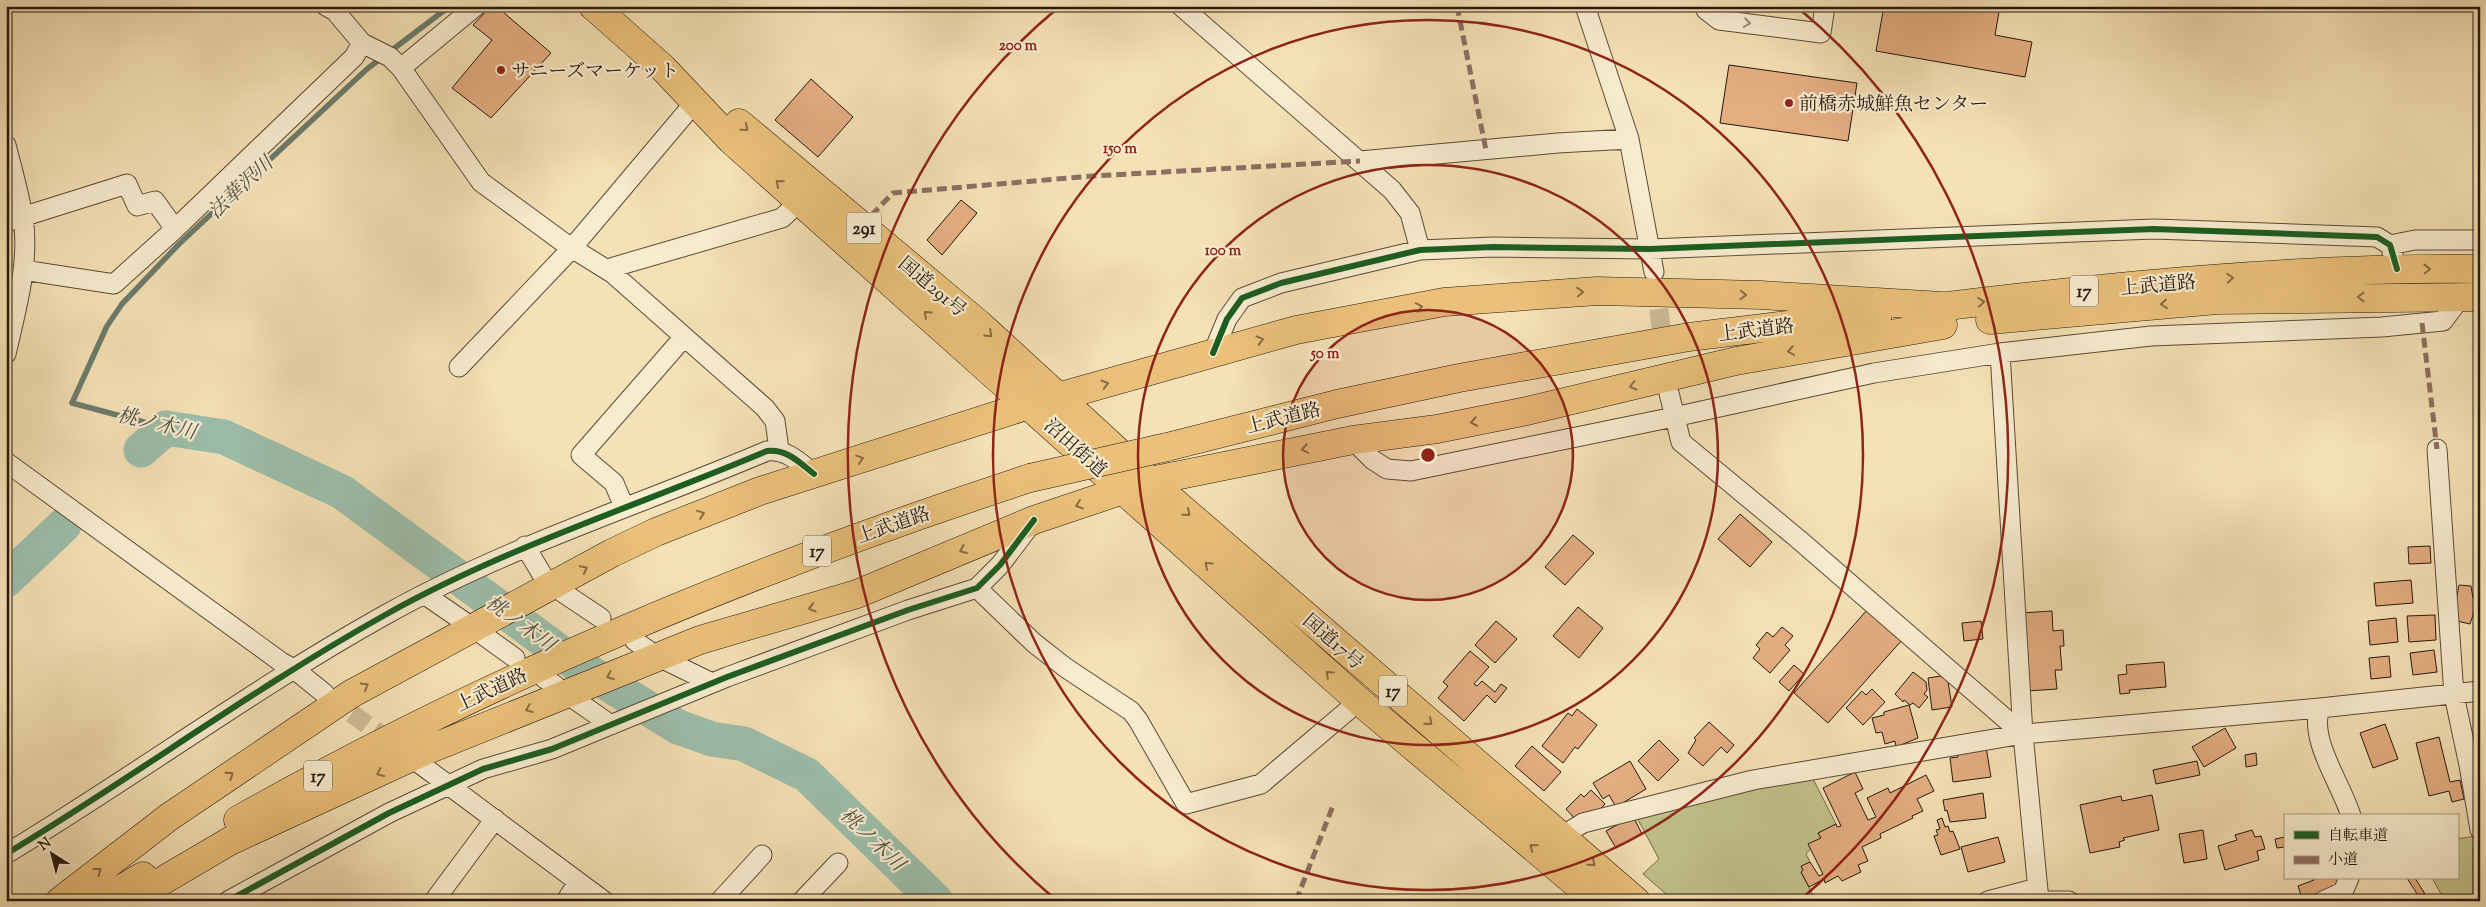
<svg xmlns="http://www.w3.org/2000/svg" width="2486" height="907" viewBox="0 0 2486 907" font-family="'Sorts Mill Goudy','Noto Serif JP',serif">
<style>
.green{fill:#c1c18a;stroke:#746c4d}
.lines{fill:none;stroke-linecap:round;stroke-linejoin:round}
.stream{stroke:#6d7c6d;stroke-width:5.5}
.river{stroke:#9cbeab;stroke-width:35}
.building{fill:#e3ad80;stroke:#261810}
.minor-tunnel{stroke:#cbb994;stroke-width:19;stroke-dasharray:19 9;stroke-linecap:butt}
.minor-casing{stroke:#5a4a39;stroke-width:21}
.highway-casing{stroke:#261810;stroke-width:29}
.minor{stroke:#f8eccf;stroke-width:19}
.highway{stroke:#eac07a;stroke-width:28}
.highway-bridge-casing{stroke:#261810;stroke-width:29;stroke-linecap:butt}
.highway-bridge{stroke:#eac07a;stroke-width:28}
.quiet{stroke:#8d6e63;stroke-width:5;stroke-dasharray:10 5;stroke-linecap:butt}
.cycleway-casing{stroke:#f8eccf;stroke-width:9}
.cycleway{stroke:#1b5e20;stroke-width:6}
.oneway{stroke:#9a8d79}
.oneway2{stroke:#886c45}
.ring{fill:none;stroke:#8f2418;stroke-width:2.5}
.poi-dot{fill:#8f2418;stroke:#f8eccf;stroke-width:2}
.labels{text-anchor:middle;stroke-width:4.5;stroke-linejoin:round;paint-order:stroke}
.shield{fill:#f8eccf;stroke:#655849;stroke-width:1}
.shield-label{font-size:18px;font-weight:bold;fill:#261810}
.poi-label{font-size:19px;fill:#261810;stroke:#f8eccf;text-anchor:start}
.street-label{font-size:19px;fill:#261810;stroke:#f8eccf}
.water-label{font-size:20px;font-style:italic;fill:#4f5246;stroke:#f8eccf}
.centre{fill:#8f2418;stroke:#f8eccf;stroke-width:2.5}
.ring-label{font-size:15px;text-anchor:middle;font-weight:bold;fill:#8f2418;stroke:#f8eccf;stroke-width:4.5;stroke-linejoin:round;paint-order:stroke}
</style>
<rect width="100%" height="100%" fill="#f4e1b5"/>
<filter id="stains"><feTurbulence type="fractalNoise" baseFrequency=".004" numOctaves="4"/><feColorMatrix values="0 0 0 0 .2 0 0 0 0 .09 0 0 0 0 .02 0 0 0 .5 -.17"/></filter>
<radialGradient id="worn" r=".72"><stop offset=".6" stop-color="#630" stop-opacity="0"/><stop offset="1" stop-color="#630" stop-opacity=".3"/></radialGradient>
<path class="green" d="M1810 773 1836 824 1818 833 1821 838 1806 854 1810 862 1801 872 1816 901H1674L1643 874 1659 859 1635 814Z
M2476 836 2473 851V896L2470 901H2445L2432 878H2457V839Z"/>
<g class="lines">
<path class="stream" d="M166 428 72 403 107 326 122 304 179 244 367 69 450 6"/>
<path class="river" d="M141 450 166 428 224 437 342 492 579 666 678 727 712 739 744 744 807 775 936 901
M6 580 64 525"/>
</g>
<path class="building" d="M491 6H496L551 53 491 118 452 88 492 40 473 25Z
M1884 6H2000L1995 35 2032 42 2025 77 1876 51Z
M1729 65 1857 83 1848 141 1720 123Z
M811 79 853 117 818 157 775 120Z
M961 200 977 213 942 255 927 240Z
M1740 514 1772 542 1750 567 1718 539Z
M1573 535 1594 553 1565 585 1545 567Z
M2430 546 2431 563 2409 564 2408 547Z
M2411 580 2413 603 2376 606 2374 583Z
M2459 585 2471 586 2473 598 2478 600 2470 624 2452 620Z
M1578 607 1603 628 1579 658 1553 636Z
M1867 610 1902 640 1828 723 1794 693Z
M2052 611 2053 631 2063 630 2064 646H2060L2062 670H2055L2057 689 2027 691 2021 613Z
M2435 615 2436 640 2409 642 2407 616Z
M2396 618 2398 642 2370 645 2368 621Z
M1496 621 1517 639 1495 663 1475 645Z
M1981 621 1983 639 1964 641 1962 623Z
M1782 627 1793 636 1785 645 1790 650 1770 673 1753 658 1760 649 1756 645 1767 632 1773 637Z
M2434 650 2437 672 2413 675 2410 653Z
M1470 651 1489 667 1474 684 1477 686 1482 681 1495 692 1501 684 1507 688 1495 703 1487 695 1464 721 1438 698 1448 686 1443 682Z
M2389 656 2391 677 2371 679 2369 658Z
M2164 662 2166 687 2129 690 2130 693 2120 694 2118 675 2127 674 2126 665Z
M1794 665 1804 674 1789 691 1779 682Z
M1913 672 1926 682 1927 690 1924 694 1928 697 1919 708 1913 703 1910 705 1904 700 1903 702 1895 694Z
M1947 675 1952 707 1932 710 1928 678Z
M1872 689 1885 702 1863 725 1846 708 1862 691 1866 695Z
M1909 705 1918 738 1896 747 1895 741 1885 744 1882 732 1876 733 1872 718 1884 715V712Z
M1577 709 1597 725 1578 749 1575 747 1563 763 1542 746 1568 713 1572 716Z
M1709 722 1734 745 1727 753 1721 747 1703 766 1688 753 1696 740 1694 738Z
M2385 724 2398 759 2373 768 2360 733Z
M2225 728 2236 748 2204 767 2192 747Z
M2439 737 2450 782 2460 780 2464 799 2452 802 2449 791 2429 796 2416 743Z
M1659 740 1679 760 1658 781 1638 761Z
M1532 746 1561 772 1544 791 1515 766Z
M2474 746H2480V775Z
M1986 747 1991 777 1953 782 1950 758 1958 757 1957 751Z
M2256 753 2257 765 2246 767 2245 755Z
M1630 761 1646 789 1616 807 1609 795 1603 799 1593 783Z
M2197 761 2200 775 2156 784 2153 770Z
M1855 772 1863 789 1855 793 1868 820 1876 817 1867 798 1888 788 1890 793 1926 775 1934 791 1917 799 1923 811 1912 816 1913 818 1880 834 1881 838 1862 847 1868 861 1858 865 1861 872 1842 881 1838 876 1825 883 1824 879 1809 887 1801 872 1803 870 1801 866 1810 862 1819 876 1823 874 1808 844 1821 838 1818 833 1836 824 1837 827 1841 826 1823 788Z
M1591 790 1605 804 1597 813 1576 820 1566 809 1581 794 1584 797Z
M1983 793 1986 818 1950 822 1947 810 1945 811 1943 800Z
M2152 795 2159 830 2123 838 2125 840 2119 842 2120 847 2090 853 2080 805 2121 796 2122 801Z
M1633 816 1642 834 1616 848 1606 831Z
M1942 818 1945 827 1948 826 1950 832 1953 831 1960 849 1941 855 1934 836 1938 835 1936 830 1940 829 1937 820Z
M2203 830 2207 859 2184 863 2179 834Z
M2252 830 2255 837 2261 836 2265 849 2257 851 2259 860 2225 870 2218 846 2237 840 2235 835Z
M1998 837 2005 862 1968 872 1961 847Z
M2285 837V847L2277 848 2275 839Z
M2313 878H2338L2341 888 2303 901 2298 886 2314 880Z
M2407 878H2415L2425 894 2419 897Z
M2401 895 2402 901H2384V898Z
M2241 896 2242 901H2231L2230 898Z"/>
<g class="lines">
<path class="minor-tunnel" d="M1655 281 1669 388
M329 697 395 745"/>
<g class="minor-casing">
<path id="minor" d="M326 6 335 11 362 43 390 57 401 68 481 182 567 245 612 273 765 408 775 421 779 450
M1181 6 1392 190 1410 213 1420 250
M1585 6 1629 139 1654 272
M1705 6 1706 10 1719 20 1821 33 1825 6
M401 68 476 6
M6 145C12 169 19 193 23 217 30 262 16 310 6 354
M1360 161 1558 143 1629 139
M6 222 127 184 137 206 155 201 175 229 354 57 362 43
M2390 245 2415 240H2480
M607 269 782 218 800 201
M23 270 114 284 175 229
M1213 353 1227 319 1242 298 1281 283 1420 250 1493 247 1650 249 2154 229 2377 237 2390 245 2397 269
M2000 353 2023 734 2039 901
M459 367 572 248 695 102
M1669 393 1681 442 1797 538 2023 734
M1353 440 1373 460 1387 469 1411 471 1674 417 1874 373 2000 353 2151 336 2382 327 2443 321 2461 297
M2437 449 2454 695 2469 765 2480 830
M6 462 281 662 294 669 325 694
M624 507 614 483 581 455 684 337
M525 546 543 576
M977 588 1034 643 1066 668 1131 711 1138 720 1186 804 1261 784 1359 701
M562 592 601 618
M424 594 463 621
M483 635 515 658
M635 641 652 653
M667 661 712 683
M544 678 556 686
M574 699 611 725
M2320 708C2308 739 2342 785 2351 816
M416 761 604 901
M1564 839 1570 831 1583 823 1753 780 2023 734 2320 708 2480 691
M6 854C134 777 254 688 385 615 506 547 640 505 767 451 787 449 799 462 814 474
M228 901 389 813 483 769 552 749 727 677 908 610 977 588 1000 565 1032 523
M434 901 495 819
M566 901 578 882
M720 901 762 855
M802 901 838 863
M1988 901 2037 888
M2048 901H2069
M2323 901 2343 892 2349 878"/>
</g>
<g class="highway-casing">
<path id="highway" d="M593 6 663 68 731 140 1359 701 1597 901
M739 123 979 324 1150 481 1636 901
M1923 309C2108 286 2294 267 2480 269
M1990 320 2217 300 2480 297
M1167 447 1337 404 1459 378 1689 337 1878 314
M238 820C491 677 755 568 1030 478
M60 901 169 817 351 694 612 553 656 532 760 491 1029 405 1296 330 1444 302 1597 291 1761 295 1942 306
M101 901 143 876
M128 901 230 841 425 751 700 640 857 594 1034 520 1150 481 1353 440 1437 429 1527 411 1736 361 1943 325"/>
</g>
<use href="#minor" class="minor"/>
<use href="#highway" class="highway"/>
<g class="highway-bridge-casing">
<path id="highway-bridge" d="M1030 478 1167 447"/>
</g>
<use href="#highway-bridge" class="highway-bridge"/>
<path class="quiet" d="M1457 6 1486 150
M861 226 893 193 1093 176 1360 161
M2422 323 2437 449
M1296 901 1334 803"/>
<g class="cycleway-casing">
<path id="cycleway" d="M1213 353 1227 319 1242 298 1281 283 1420 250 1493 247 1650 249 2154 229 2377 237 2390 245 2397 269
M6 854C134 777 254 688 385 615 506 547 640 505 767 451 787 449 799 462 814 474
M228 901 389 813 483 769 552 749 727 677 908 610 977 588 1000 565 1034 520"/>
</g>
<use href="#cycleway" class="cycleway"/>
</g>
<defs><path id="oneway-chevron" d="M-2-3.5L2.5 0L-2 3.5" fill="none" stroke-width="1.6" stroke-linecap="round" stroke-linejoin="round" transform="scale(1.25)"/></defs>
<use class="oneway" href="#oneway-chevron" transform="translate(1747 23) rotate(8)"/>
<g class="oneway2">
<use href="#oneway-chevron" transform="translate(745 128) rotate(40)"/>
<use href="#oneway-chevron" transform="translate(779 183) rotate(-139)"/>
<use href="#oneway-chevron" transform="translate(2427 269) rotate(-1)"/>
<use href="#oneway-chevron" transform="translate(2230 278) rotate(-4)"/>
<use href="#oneway-chevron" transform="translate(1580 292) rotate(-4)"/>
<use href="#oneway-chevron" transform="translate(1743 295) rotate(2)"/>
<use href="#oneway-chevron" transform="translate(2361 297) rotate(180)"/>
<use href="#oneway-chevron" transform="translate(1981 302) rotate(-6)"/>
<use href="#oneway-chevron" transform="translate(2164 304) rotate(175)"/>
<use href="#oneway-chevron" transform="translate(1419 307) rotate(-11)"/>
<use href="#oneway-chevron" transform="translate(927 314) rotate(-138)"/>
<use href="#oneway-chevron" transform="translate(989 334) rotate(43)"/>
<use href="#oneway-chevron" transform="translate(1260 340) rotate(-15)"/>
<use href="#oneway-chevron" transform="translate(1791 351) rotate(170)"/>
<use href="#oneway-chevron" transform="translate(1105 384) rotate(-16)"/>
<use href="#oneway-chevron" transform="translate(1633 386) rotate(166)"/>
<use href="#oneway-chevron" transform="translate(1474 422) rotate(169)"/>
<use href="#oneway-chevron" transform="translate(1305 449) rotate(169)"/>
<use href="#oneway-chevron" transform="translate(860 459) rotate(-18)"/>
<use href="#oneway-chevron" transform="translate(1079 505) rotate(161)"/>
<use href="#oneway-chevron" transform="translate(1187 513) rotate(41)"/>
<use href="#oneway-chevron" transform="translate(701 514) rotate(-21)"/>
<use href="#oneway-chevron" transform="translate(963 550) rotate(157)"/>
<use href="#oneway-chevron" transform="translate(1208 565) rotate(-138)"/>
<use href="#oneway-chevron" transform="translate(584 569) rotate(-28)"/>
<use href="#oneway-chevron" transform="translate(812 608) rotate(164)"/>
<use href="#oneway-chevron" transform="translate(1329 674) rotate(-138)"/>
<use href="#oneway-chevron" transform="translate(610 676) rotate(158)"/>
<use href="#oneway-chevron" transform="translate(365 686) rotate(-30)"/>
<use href="#oneway-chevron" transform="translate(529 709) rotate(158)"/>
<use href="#oneway-chevron" transform="translate(1429 722) rotate(41)"/>
<use href="#oneway-chevron" transform="translate(380 773) rotate(155)"/>
<use href="#oneway-chevron" transform="translate(230 775) rotate(-35)"/>
<use href="#oneway-chevron" transform="translate(1533 847) rotate(-140)"/>
<use href="#oneway-chevron" transform="translate(1592 863) rotate(41)"/>
<use href="#oneway-chevron" transform="translate(98 871) rotate(-37)"/>
</g>
<circle cx="1428" cy="455" r="145" fill="#8f2418" fill-opacity=".12"/>
<g class="ring">
<circle cx="1428" cy="455" r="145"/>
<circle cx="1428" cy="455" r="290"/>
<circle cx="1428" cy="455" r="435"/>
<path d="M1055 899A580 580 0 0 1 1059 7M1797 7A580 580 0 0 1 1801 899"/>
</g>
<g class="poi-dot">
<circle cx="501" cy="70" r="5"/>
<circle cx="1789" cy="103" r="5"/>
</g>
<g class="labels">
<g class="shield">
<rect x="846.5" y="212.5" width="35" height="31" rx="4"/>
<rect x="2070" y="275.5" width="28" height="31" rx="4"/>
<rect x="803" y="535.5" width="28" height="31" rx="4"/>
<rect x="1379" y="675.5" width="28" height="31" rx="4"/>
<rect x="304" y="760.5" width="28" height="31" rx="4"/>
</g>
<g class="shield-label">
<text x="864" y="234">291</text>
<text x="2084" y="297">17</text>
<text x="817" y="557">17</text>
<text x="1393" y="697">17</text>
<text x="318" y="782">17</text>
</g>
<g class="poi-label">
<text x="511" y="77">サニーズマーケット</text>
<text x="1799" y="110">前橋赤城鮮魚センター</text>
</g>
<g class="street-label">
<text transform="translate(2158 284) rotate(-5)" y="7">上武道路</text>
<text transform="translate(933 286) rotate(40)" y="7">国道291号</text>
<text transform="translate(1756 329) rotate(-7)" y="7">上武道路</text>
<text transform="translate(1283 417) rotate(-14)" y="7">上武道路</text>
<text transform="translate(1076 447) rotate(42)" y="7">沼田街道</text>
<text transform="translate(893 524) rotate(-19)" y="7">上武道路</text>
<text transform="translate(1334 641) rotate(41)" y="7">国道17号</text>
<text transform="translate(491 689) rotate(-25)" y="7">上武道路</text>
</g>
<g class="water-label">
<text transform="translate(240 187) rotate(-43)" y="7">法華沢川</text>
<text transform="translate(157 423) rotate(13)" y="7">桃ノ木川</text>
<text transform="translate(521 623) rotate(36)" y="7">桃ノ木川</text>
<text transform="translate(873 839) rotate(44)" y="7">桃ノ木川</text>
</g>
</g>
<circle cx="1428" cy="455" r="8" class="centre"/>
<g class="ring-label">
<text x="1018" y="50">200 m</text>
<text x="1120" y="153">150 m</text>
<text x="1223" y="255">100 m</text>
<text x="1325" y="358">50 m</text>
</g>
<rect width="2486" height="907" fill="none" stroke="#f4e1b5" stroke-width="25"/>
<rect x="8" y="8" width="2471" height="892" fill="none" stroke="#261810" stroke-width="2.5"/>
<rect x="12" y="12" width="2461" height="882" fill="none" stroke="#261810"/>
<rect x="2284" y="814" width="175" height="65" fill="#f8eccf" stroke="#a49783"/>
<rect x="2294" y="831" width="25" height="8" fill="#1b5e20" stroke="#a49783"/>
<text x="2328" y="840" font-size="15" fill="#261810">自転車道</text>
<rect x="2294" y="856" width="25" height="8" fill="#8d6e63" stroke="#a49783"/>
<text x="2328" y="864" font-size="15" fill="#261810">小道</text>
<g transform="translate(52 854) rotate(324)" stroke="#f8eccf" stroke-width="4" paint-order="stroke">
<path d="M0-4L9 19L0 12L-9 19Z" fill="#261810"/>
<text y="-8" font-size="14" font-weight="bold" text-anchor="middle" fill="#261810">N</text>
</g>
<rect width="100%" height="100%" filter="url(#stains)"/>
<rect width="100%" height="100%" fill="url(#worn)"/>
</svg>
